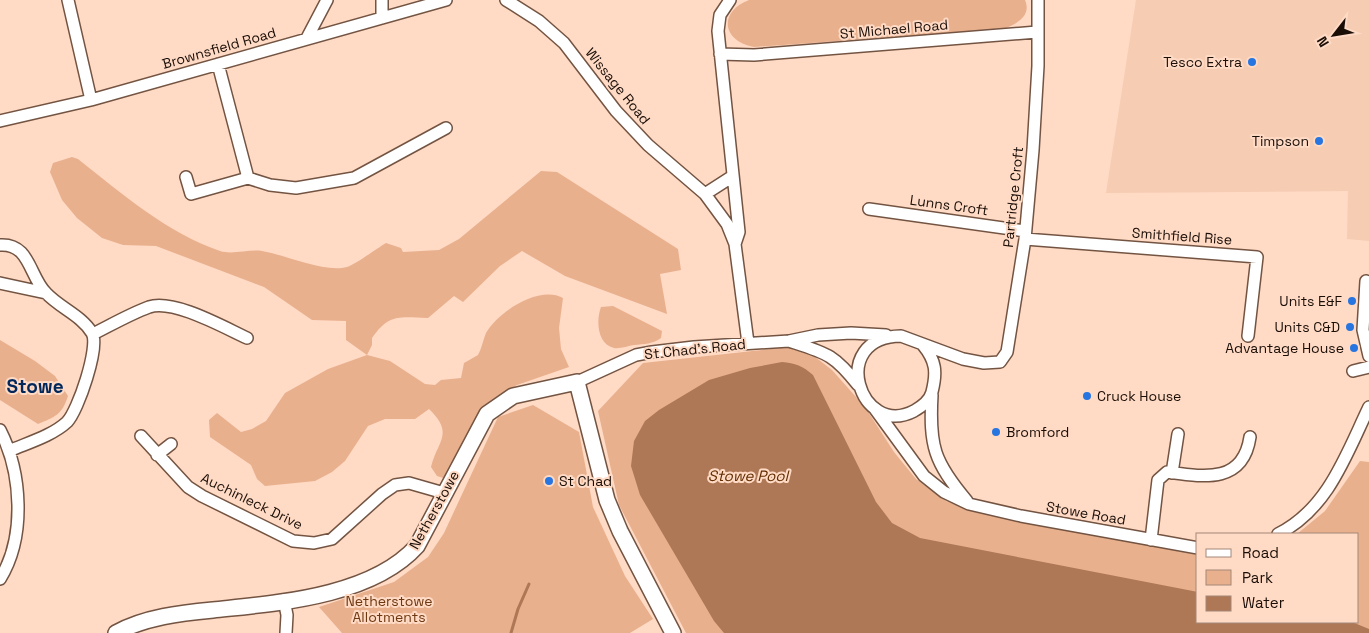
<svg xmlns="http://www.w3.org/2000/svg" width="1369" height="633" viewBox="0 0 1369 633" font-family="'Space Grotesk',sans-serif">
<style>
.built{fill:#f6ccb3}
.green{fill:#e9b08e}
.water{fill:#ae7755}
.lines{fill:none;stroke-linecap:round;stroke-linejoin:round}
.stream{stroke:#ae7755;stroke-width:3}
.minor-casing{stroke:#735442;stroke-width:14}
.tertiary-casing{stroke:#735442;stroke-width:18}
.minor{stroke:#fff;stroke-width:11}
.tertiary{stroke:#fff;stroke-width:15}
.poi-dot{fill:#2675e0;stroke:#ffdac5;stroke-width:2}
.labels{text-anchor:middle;stroke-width:4;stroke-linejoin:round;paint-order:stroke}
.street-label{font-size:14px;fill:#1a0e07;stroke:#ffdac5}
.poi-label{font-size:14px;fill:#1a0e07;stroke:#ffdac5;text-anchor:end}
.park-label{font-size:14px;fill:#6d3710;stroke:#ffdac5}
.water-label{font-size:15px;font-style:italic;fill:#602c01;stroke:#ffdac5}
.district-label{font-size:19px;font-weight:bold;fill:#02285b;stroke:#ffdac5}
</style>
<rect width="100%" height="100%" fill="#ffdac5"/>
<path class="built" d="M1136 0H1369V241L1347 239 1348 191 1106 193Z"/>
<path class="green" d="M749 0H1025C1032 16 1016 24 1004 29L754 47C722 41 718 12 749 0Z
M72 157 78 159C121 193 167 233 220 251 232 255 249 249 262 251 286 255 324 273 347 267 356 264 376 249 386 243L401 248 403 252 439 250 459 239 541 171 557 172 678 249 681 270 660 274 667 314 565 276 522 251 500 266 463 302 454 296 428 318C400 317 389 313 372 338V345L367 355 390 361 425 384 435 385 441 380 461 378 464 363 478 355C482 348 483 340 486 333 498 312 539 285 563 298L559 328 561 349 569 367 517 385 500 395 475 419 454 468 443 478 437 476 431 467C437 441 455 434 429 409L415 419H385L368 426 345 461 332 472 315 481 265 486 257 479 251 465 210 437 209 420 217 413 241 432 252 429 266 421 285 393 328 369 367 355 346 340V321L312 320 264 287 156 246 123 245 102 238 77 218 62 200 50 172 53 163Z
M613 306 662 331 661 338C653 344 644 344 634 345 628 346 620 349 614 348 597 344 596 320 601 307Z
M0 340 35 361 55 376 68 396C62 415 55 417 38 424L0 400Z
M790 347 810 353 832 370 865 407 894 452 916 479 946 501 975 512 1198 555V622H1358V534H1297L1325 511 1360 461 1369 462V633H686L619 505 598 411 643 363Z
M533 405 579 432 593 507 625 576 653 619 630 633H342L319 607 394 582 428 557 444 533 498 417Z"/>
<path class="water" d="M782 362C795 363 803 366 813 375L876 502 892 523 920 538 1198 592V622H1352L1369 629V633H724L714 621 640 495 631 466 634 441 645 421 659 410 709 380 750 368Z"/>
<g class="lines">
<path class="stream" d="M511 633 518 609 529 584"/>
<g class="minor-casing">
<path id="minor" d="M68 0 91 100
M506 0 539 21 564 43 616 111 648 145 705 194 727 224 735 244
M730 0 720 15 718 31 739 232 735 244 748 343
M382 18V0
M307 38 327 0
M720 54 754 55 1037 32
M218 64 248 178 270 185 296 188 354 178 446 128
M0 121 91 100 446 0
M186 177 191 194 248 178
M705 194 733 176
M869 209 1025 231
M1025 239 1257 257 1248 336
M0 245C30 243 29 276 46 293 60 308 81 315 92 333 100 346 78 411 67 422 52 436 27 443 9 451
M1366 281 1363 330 1369 356
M0 283 46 293
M93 334C111 325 130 314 149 307 174 299 223 327 247 338
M789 341C826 353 834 354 858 385
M923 345C936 361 937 372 932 392 930 400 921 407 914 411 860 439 827 337 901 336L963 359 984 363 1000 362 1007 352 1025 239 1033 150 1038 66V0
M1353 371 1369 367
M577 382 636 355 652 352 694 347 789 341 818 335 851 333 886 335
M932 395C929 446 934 462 967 501
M875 409 924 476 944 492 969 504 1021 516 1198 548
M0 430C22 473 26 537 0 579
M141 436 188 487 202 496 293 541 314 543 332 539 382 494 395 485 409 483 444 493
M157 455 171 444
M1172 473 1178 434
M1278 534C1328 509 1346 455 1369 407
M1151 540 1158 480 1167 472C1204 477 1243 484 1250 437
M284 600 287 615 286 633"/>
</g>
<g class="tertiary-casing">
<path id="tertiary" d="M116 633C145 617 181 613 213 610 277 603 371 597 417 546L487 414 513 396 577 382 607 500 620 531 673 633"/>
</g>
<use href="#minor" class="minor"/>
<use href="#tertiary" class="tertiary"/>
</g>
<g class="poi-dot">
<circle cx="1252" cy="62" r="5"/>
<circle cx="1319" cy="141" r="5"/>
<circle cx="1352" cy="301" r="5"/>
<circle cx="1350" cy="327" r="5"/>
<circle cx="1354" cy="348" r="5"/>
<circle cx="1087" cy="396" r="5"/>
<circle cx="996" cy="432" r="5"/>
<circle cx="549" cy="481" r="5"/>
</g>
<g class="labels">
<g class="street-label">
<text transform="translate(894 29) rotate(-5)" y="5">St Michael Road</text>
<text transform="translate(219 48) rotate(-16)" y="5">Brownsfield Road</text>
<text transform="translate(618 86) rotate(51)" y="5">Wissage Road</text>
<text transform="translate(1013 197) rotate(-84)" y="5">Partridge Croft</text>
<text transform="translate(949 205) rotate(8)" y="5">Lunns Croft</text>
<text transform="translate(1182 236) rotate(4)" y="5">Smithfield Rise</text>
<text transform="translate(695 349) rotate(-6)" y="5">St Chad's Road</text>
<text transform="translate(252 501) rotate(26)" y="5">Auchinleck Drive</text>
<text transform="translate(434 510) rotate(-61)" y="5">Netherstowe</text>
<text transform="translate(1086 513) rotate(10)" y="5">Stowe Road</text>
</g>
<g class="poi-label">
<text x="1242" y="67">Tesco Extra</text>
<text x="1309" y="146">Timpson</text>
<text x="1342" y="306">Units E&amp;F</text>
<text x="1340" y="332">Units C&amp;D</text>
<text x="1344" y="353">Advantage House</text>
<text x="1097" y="401" text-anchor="start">Cruck House</text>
<text x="1006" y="437" text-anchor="start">Bromford</text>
<text x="559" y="486" text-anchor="start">St Chad</text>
</g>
<g class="park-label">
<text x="389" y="606">Netherstowe<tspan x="389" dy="16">Allotments</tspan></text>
</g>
<g class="water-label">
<text x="748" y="481">Stowe Pool</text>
</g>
<g class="district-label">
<text x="35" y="393">Stowe</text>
</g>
</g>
<rect x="1196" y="533" width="162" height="90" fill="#ffdac5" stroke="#a38879"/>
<rect x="1206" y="549" width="25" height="8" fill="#ffffff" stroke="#a38879"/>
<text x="1242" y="558" font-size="15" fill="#1a0e07">Road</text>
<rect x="1206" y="570" width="25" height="15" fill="#e9b08e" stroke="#a38879"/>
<text x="1242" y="583" font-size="15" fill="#1a0e07">Park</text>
<rect x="1206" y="596" width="25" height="15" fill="#ae7755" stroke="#a38879"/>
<text x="1242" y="608" font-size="15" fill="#1a0e07">Water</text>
<g transform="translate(1334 35) rotate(239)" stroke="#ffdac5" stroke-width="4" paint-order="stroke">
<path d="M0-4L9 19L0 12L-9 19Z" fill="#1a0e07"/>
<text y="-8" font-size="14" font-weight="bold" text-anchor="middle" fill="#1a0e07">N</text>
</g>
</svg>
